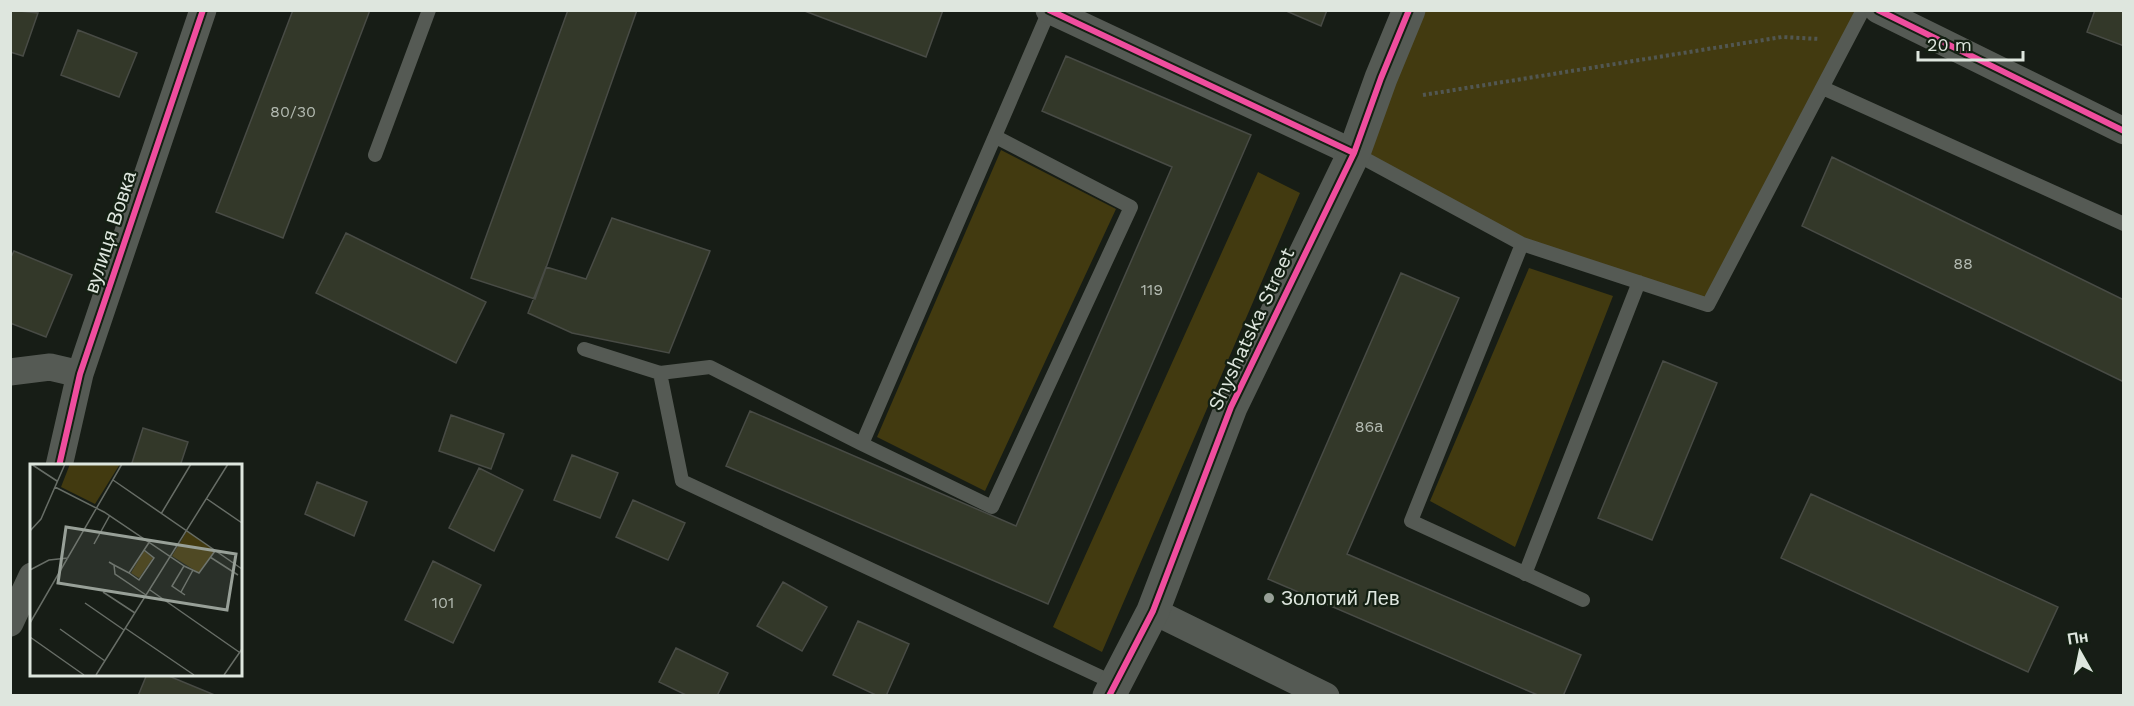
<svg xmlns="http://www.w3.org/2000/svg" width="2134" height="706" viewBox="0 0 2134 706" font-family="'Work Sans',sans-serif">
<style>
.green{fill:#423a10}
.building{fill:#333829;stroke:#484b45;stroke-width:1.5}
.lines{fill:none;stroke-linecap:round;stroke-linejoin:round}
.path{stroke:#525752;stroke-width:4;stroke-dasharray:3 3;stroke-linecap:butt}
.service{stroke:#555a54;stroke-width:14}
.minor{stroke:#555a54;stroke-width:27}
.tertiary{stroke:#555a54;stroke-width:33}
.cycleway-casing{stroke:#142013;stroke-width:10}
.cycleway{stroke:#ef4d9e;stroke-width:6}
.poi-dot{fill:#98a098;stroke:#142013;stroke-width:2}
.labels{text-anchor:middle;stroke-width:4.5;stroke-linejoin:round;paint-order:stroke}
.number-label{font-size:16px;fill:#b3bab1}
.street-label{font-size:20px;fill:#dee6de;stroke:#142013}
.poi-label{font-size:20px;fill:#dee6de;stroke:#142013;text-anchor:start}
.inset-road{fill:none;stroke:#676d66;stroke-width:1.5}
.view{fill:#98a098;fill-opacity:0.15;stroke:#98a098;stroke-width:3}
.inset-edge{fill:none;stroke:#dee6de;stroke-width:3}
</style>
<rect width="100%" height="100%" fill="#171d16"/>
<path class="green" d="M1412 11H1863L1708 305 1522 244 1354 153Z
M1001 150 1116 209 985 491 877 437Z
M1258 172 1300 193 1102 652 1053 627Z
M1529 268 1613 296 1515 547 1430 501Z"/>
<path class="building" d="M10 10 38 13 23 56 10 52Z
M293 10H370L283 238 216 212Z
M568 10H637L535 299 471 278Z
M802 10H943L926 57Z
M1284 10H1327L1321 26Z
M2095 10H2124V46L2087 32Z
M78 30 137 53 119 97 61 75Z
M1066 56 1251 135 1048 604 726 466 750 411 1016 526 1172 167 1042 111Z
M1832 157 2124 300V382L1802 226Z
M612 218 710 251 669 353 572 333 528 313 546 267 586 279Z
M346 233 486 302 456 363 316 293Z
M14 251 72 275 46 337 10 323V259Z
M1401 273 1459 298 1347 554 1581 655 1563 696H1540L1268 579Z
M1663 361 1717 383 1652 540 1598 518Z
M451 415 504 434 491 469 439 451Z
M143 428 188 442 180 466H131Z
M572 455 618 473 600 518 554 500Z
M479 468 523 490 494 551 449 528Z
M317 482 367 502 354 536 305 514Z
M1811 494 2058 607 2028 672 1781 558Z
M633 500 685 523 668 560 616 537Z
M433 561 481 585 453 643 405 620Z
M783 582 827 607 802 651 757 626Z
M858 621 909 644 886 696H878L833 675Z
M676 648 728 673 717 696H688L659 682Z
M147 674H164L217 696H138Z"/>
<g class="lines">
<path class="path" d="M1423 95 1782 37 1820 39"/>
<path class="service" d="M1823 88 2124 224
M1354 153 1522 244 1411 521 1583 600
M375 155 429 10
M1522 244 1708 305 1863 10
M584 349 660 373 682 481 1114 683
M660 373 710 367 862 444 1049 11
M862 444 992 507 1131 207 996 137
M1525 574 1639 282"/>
<path class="minor" d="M1049 10 1354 153
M1878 10 2124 131
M10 372 50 367 80 374
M59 466 80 374 203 10
M1153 611 1326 696
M10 623 32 576"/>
<path class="tertiary" d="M1109 696 1153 611 1231 407 1354 153 1381 78 1409 10"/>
<g class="cycleway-casing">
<path id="cycleway" d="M1049 10 1354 153
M1878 10 2124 131
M59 466 80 374 203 10
M1109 696 1153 611 1231 407 1354 153 1381 78 1409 10"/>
</g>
<use href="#cycleway" class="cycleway"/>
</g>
<circle class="poi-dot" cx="1269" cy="598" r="6"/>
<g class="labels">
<g class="number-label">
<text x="293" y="117">80/30</text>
<text x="1963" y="269">88</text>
<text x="1152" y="295">119</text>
<text x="1369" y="432">86а</text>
<text x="443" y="608">101</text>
</g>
<g class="street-label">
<text transform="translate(110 232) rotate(-72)" y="7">вулиця Вовка</text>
<text transform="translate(1251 329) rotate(-65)" y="7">Shyshatska Street</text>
</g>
<g class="poi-label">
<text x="1281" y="605">Золотий Лев</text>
</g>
</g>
<g transform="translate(30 464)">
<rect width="212" height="212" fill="#171d16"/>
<path d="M40 0H90L65 40 31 23ZM157 67 185 87 169 109 142 92ZM114 87 123 94 109 114 101 109Z" fill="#423a10"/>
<path class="inset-road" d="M1 0 27 17M83 16 212 105M25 23 74 48 154 102 142 122 155 131M177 35 212 59M131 50 161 0M0 67 11 55 35 0M64 80 80 51M180 93 208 111M79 98 84 101 85 110 116 131M84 101 99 109 120 77M154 102 169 109 185 87M0 106 19 96 38 94M99 109 109 116 124 94 114 86M120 126 209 188M73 128 105 149M151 128 163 106M55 139 94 166M0 159 92 0M95 164 164 211M30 165 75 197M0 173 54 211M66 211 198 0M194 211 212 185"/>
<path class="view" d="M36 63 206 90 197 146 28 119Z"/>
<rect width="212" height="212" class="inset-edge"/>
</g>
<rect width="2134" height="706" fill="none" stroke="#dee6de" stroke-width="24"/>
<g transform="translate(2080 652) rotate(351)" stroke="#142013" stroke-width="4.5" paint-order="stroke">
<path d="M0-4.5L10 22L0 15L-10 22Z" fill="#dee6de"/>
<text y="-9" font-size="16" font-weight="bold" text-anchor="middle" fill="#dee6de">Пн</text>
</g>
<path d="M1918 51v9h105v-9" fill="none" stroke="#dee6de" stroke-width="3"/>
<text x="1927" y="51" font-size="18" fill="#dee6de" stroke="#142013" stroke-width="4.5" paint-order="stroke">20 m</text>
</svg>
